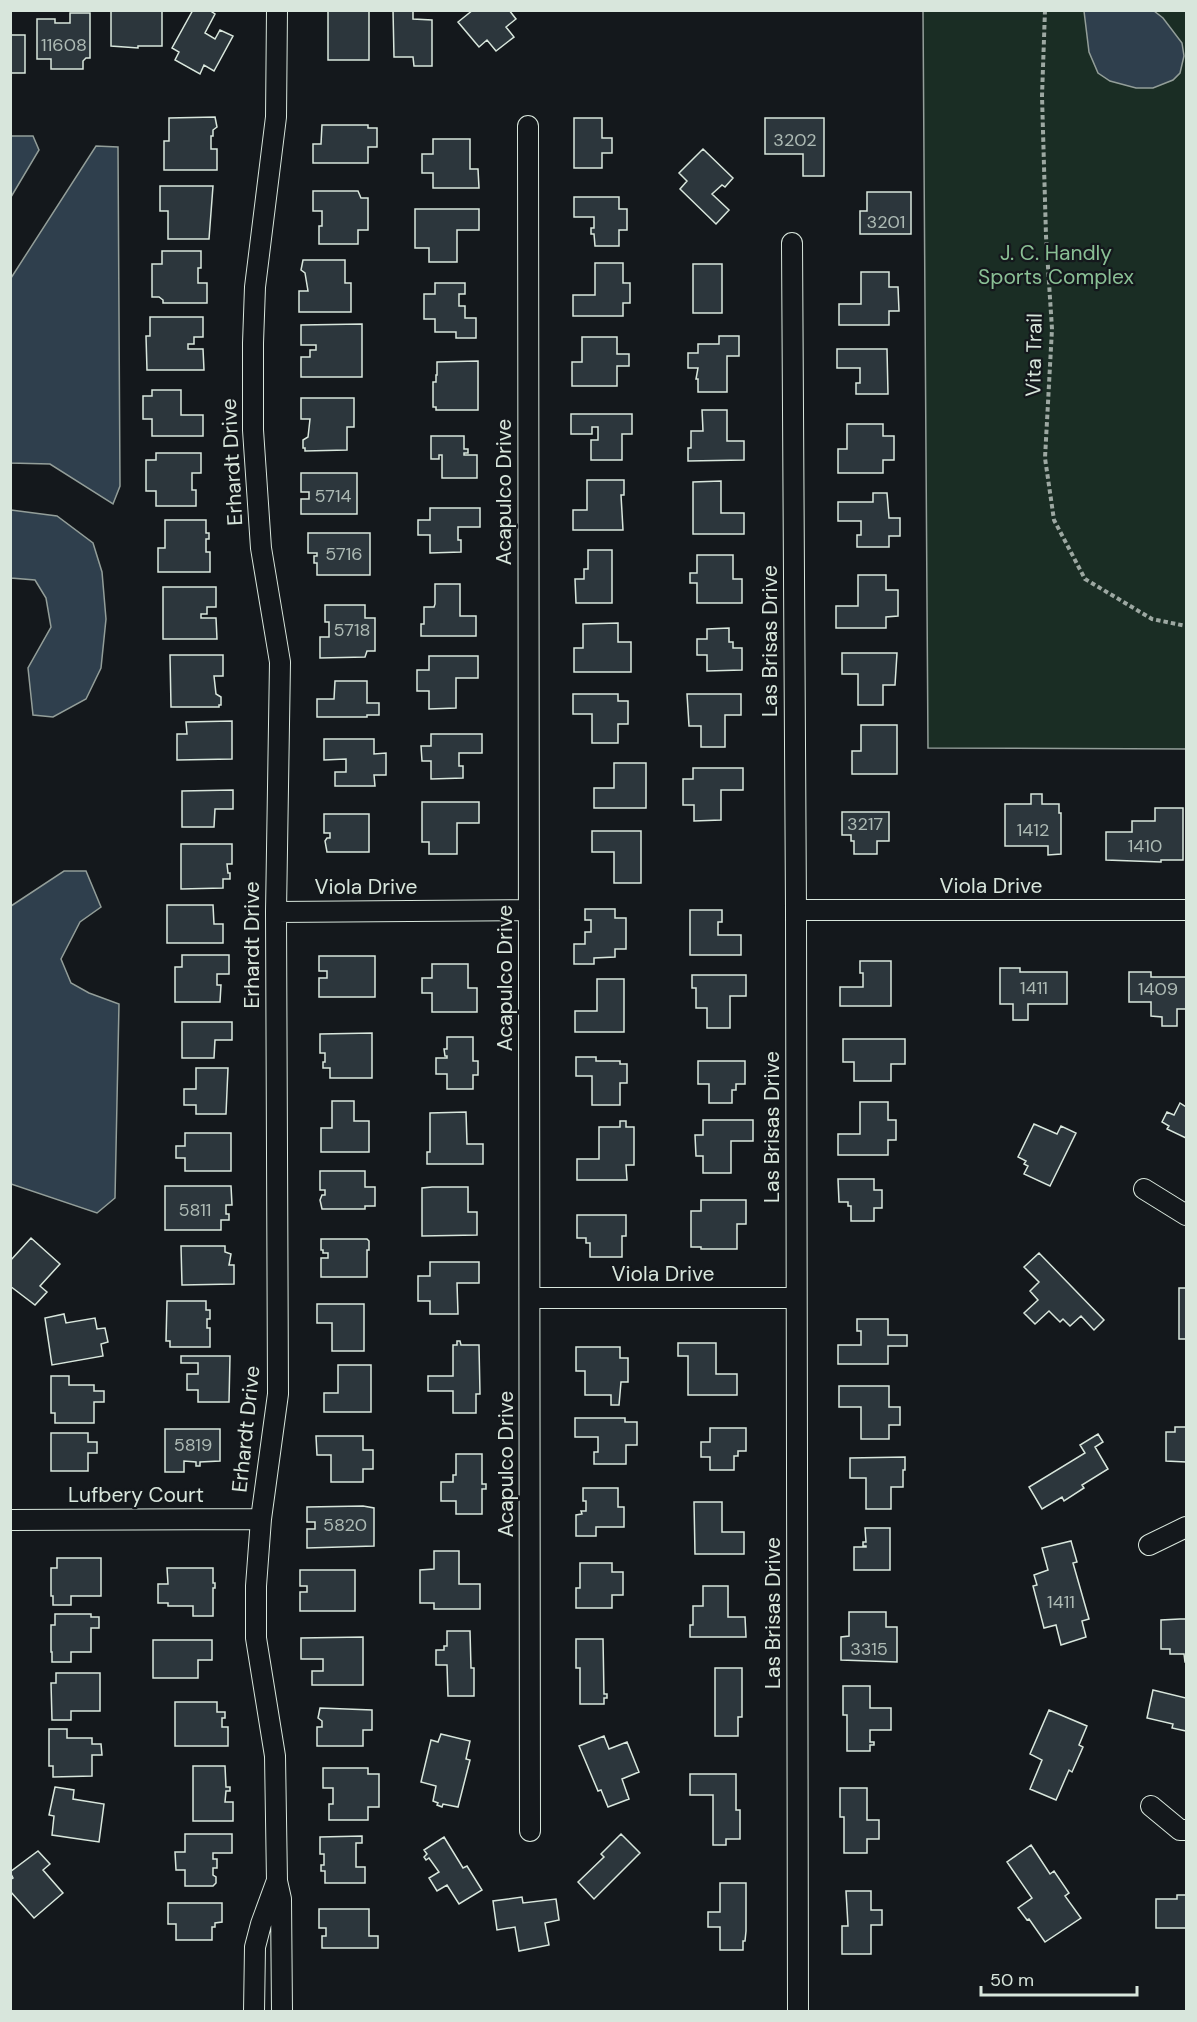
<svg xmlns="http://www.w3.org/2000/svg" width="1197" height="2022" viewBox="0 0 1197 2022" font-family="'DM Sans',sans-serif">
<style>
.green{fill:#1a2d24;stroke:#939e99;stroke-width:1.5}
.water{fill:#2f3f4d;stroke:#939e99;stroke-width:1.5}
.building{fill:#2c363c;stroke:#d8e6dc;stroke-width:1.5}
.lines{fill:none;stroke-linecap:round;stroke-linejoin:round}
.minor-casing{stroke:#d8e6dc;stroke-width:22}
.path{stroke:#9da8a2;stroke-width:4;stroke-dasharray:4.5 3;stroke-linecap:butt}
.minor{stroke:#14181c;stroke-width:20}
.labels{text-anchor:middle;stroke-width:4.5;stroke-linejoin:round;paint-order:stroke}
.number-label{font-size:18px;fill:#adbab4}
.park-label{font-size:21px;fill:#8ac095;stroke:#14181c}
.street-label{font-size:21px;fill:#d8e6dc;stroke:#14181c}
</style>
<rect width="100%" height="100%" fill="#14181c"/>
<path class="green" d="M923 11H1186V749L928 748Z"/>
<path class="water" d="M1084 11H1154L1163 18 1182 43 1184 56 1180 73 1173 80 1153 88H1136L1110 81 1098 73 1089 52Z
M11 136H33L39 150 11 197Z
M96 146 118 147 120 486 113 504 50 464 10 463 11 278Z
M11 510 57 516 93 543 102 572 106 619 101 668 86 699 53 717 33 715 28 668 51 627 46 598 35 580 11 578Z
M64 871H86L101 907 80 922 61 959 71 983 89 993 119 1004 115 1198 97 1213 11 1184V906Z"/>
<path class="building" d="M111 10H162V46H138V48L111 46Z
M193 10H209L215 14 205 33 215 39 220 30 233 36 214 71 204 65 200 74 175 60 179 52 172 48Z
M328 10H369V60H328Z
M393 10H413V19L432 20V66H414L413 57H394Z
M473 10H509L516 19 506 27 514 37 496 51 487 40 479 47 458 22Z
M70 13H90V58H86L83 61V69H51V59H37V19H55V23H70Z
M10 35H25V73H10Z
M215 117 217 127 213 130V136H211V149H217V170H164V141H169V118Z
M574 118H602V138H612V153H602V168H574Z
M765 118H824V176H803V154H765Z
M322 125H368V128H377V147H368V163H313V144H321Z
M433 139H470V169H478L479 188H433V173H422V154H433Z
M703 149 733 178 725 187 722 185 712 194 729 210 716 224 680 189 687 181 679 173Z
M160 186H213L209 239H168V211H160Z
M313 191H358L361 198H368V230H358V244H319V226H322V211H313Z
M867 192H911V234H860V211H867Z
M574 197H619V209H627V230H619V246H595L594 234H591V228H594V217H574Z
M415 209H479V230H457V262H429V248H415Z
M162 251H201V268H198V283H207V303H163V300L159 297H152V264H162Z
M303 260H345V283H351V312H299V291H308L305 273 301 270Z
M595 263H623V283H630V303H623V316H573V295H595Z
M693 264H722V313H693Z
M861 272H889V287H898L899 311H889V325H839V304H861Z
M435 283H465V294H459V306H465V318H476V338H456V332H435V319H424V294H435Z
M150 317H203V337H194V344H188V349H203L204 370H147L146 336H150Z
M362 324V377H301V357H310V350H316V345H301V325Z
M719 336H739V356H727V392H698V379H696L698 368H688V353H698V344H719Z
M582 337H617V354H629V366H617V386H572V362H582Z
M837 349H887L888 394H856V383H860V368H837Z
M478 361V410H436V407H433V382H436V375H437V362Z
M152 390H181V415H203V436H152V419H143V396H152Z
M301 398H354V427H347V450L305 451V448H303V440L308 437 310 419H301Z
M702 410H727V441H744V460L688 461V448H691V431H703Z
M571 414H632V434H622V460H591V440H598V427H592V434H571Z
M847 424H883V436H894V460H883V473H838V449H847Z
M431 436H464V449H468V453H464V455H477V478H442V455H439V459H431Z
M156 453H201V473H192V490H196V506H156V491H146V460H156Z
M301 473H357V514H301V499H309V492H301Z
M587 480H624V495H621L623 530H573V510H587Z
M721 481V513H744V534H693V482Z
M873 493H887L889 518H900V536H889V547H857V535H861V521H838V502H873Z
M430 508H480V527H458V540H461V552L430 553V535H418V520H430Z
M165 520H206V533H209V539H206V552H210V572H158V548H165Z
M308 533H370V575H317V563H314V556H317V553H308Z
M588 550H612V603H576L575 579H584V569H588Z
M697 555H733V579H742V603H697V583H690V573H697Z
M858 575H886V590H898V616L886 617V628H836V606H858Z
M435 584H460V616H476V636H421V624H424V607H434L435 604Z
M163 587H216V607H207V614H201V618H216L217 639H163Z
M325 605H365V618H375V651H367L365 657 320 658V637H329V622H325Z
M618 623V642H631V672H574V648H583V624Z
M729 628V642H733V648H742V670L707 671V655H697V639H707V629Z
M842 653H897L895 685H883V705H858V674H842Z
M170 655H223V676H214L216 694 221 697V705H219V707H171Z
M429 656H478V678H456V708L429 709V691H417V670H429Z
M335 681H367V703H379V715H367V717H317V699H334Z
M573 694H618V701H628V724H618V743H592V714H573Z
M687 694H741V715H725V747H701V726H689Z
M232 721V759L177 760V734H187L186 722Z
M861 725H897V774H852V751H861Z
M431 734H482V753H459V766H463V778L431 779V761H422L421 746H431Z
M324 739H374V754L386 753V775H374L375 786H335V772H346V759L324 760Z
M614 763H646V808H594V788H614Z
M693 768H743V790H721V820L694 821V805H683V779H693Z
M233 790V809H215L214 827H182V791Z
M1031 794H1042V804H1059V813H1061V854L1048 855V846H1005V804H1031Z
M422 802H479V823H457V854H429V842H422Z
M1155 808H1183V860H1161V862L1106 860V832H1132V821H1155Z
M842 812H889V841H877V854H854V841H851V835H842Z
M324 814H369V852H327L325 841 327 838H330V833H324Z
M592 831H641V883H614V852H592Z
M181 844H232V864H227L228 873H230V879H223V888L181 889Z
M167 905H213L214 924H223V943H167Z
M585 909H615V918H626V949H615V957L594 958V964H574V944H585V932H591V920H585Z
M690 910H722V922H718V935H741V955H690Z
M182 955H229V974H217V985H221L220 1002H175V967H182Z
M319 956H375V997H319V978H327V971H319Z
M860 961H891V1006H840V987H863V973H860Z
M432 964H468V988H477V1012H432V993H422V978H432Z
M1000 968H1020V972H1067V1004H1028V1020H1013V1004H1000Z
M1129 972H1151V977H1186V1009H1177V1026H1162V1017L1151 1016V1002H1129Z
M692 975H746V996H730V1028H707V1008H696V988H692Z
M597 979H624V1032H575V1011H597Z
M182 1022H232V1040H215L214 1058H182Z
M372 1033V1078H330V1068H323V1062H325V1053H320V1034Z
M447 1037H473V1061H478V1075H473V1089H447V1074H436V1058H447V1056H445L444 1049H447Z
M843 1039H905V1064H891V1081H854V1062H843Z
M576 1057H596V1061H620V1064H627V1083H620V1105H592V1076H576Z
M698 1061H745V1084H736V1090H732V1103H709V1084H698Z
M196 1068H228L226 1114H196V1105H184V1089H196Z
M332 1101H354V1121H369V1152H321V1128H332Z
M860 1102H888V1120H896V1140H888V1155H838V1134H860Z
M1180 1103 1186 1107V1138L1167 1129 1169 1126 1162 1122 1167 1112 1174 1115Z
M466 1112 467 1144H483V1164H427V1152H430V1113Z
M703 1120H753V1141H731V1173H703V1156H696L695 1135H703Z
M620 1121H626V1127H634V1165H626L627 1180H577V1159H599V1127H620Z
M1034 1124 1057 1134 1061 1126 1076 1133 1050 1186 1024 1174 1028 1166 1024 1164 1026 1161 1018 1157Z
M185 1133H231V1171H185V1158H176V1146H185Z
M320 1171H365V1187H375V1206H365V1209H322L320 1200 322 1195H325V1190H320Z
M838 1179H874V1190H882V1208H874V1221H851V1206H848V1202H839Z
M165 1186H231L232 1205H226V1214H229V1220H221V1230H165Z
M432 1187H468V1212H477V1235L422 1236V1188Z
M701 1200H746V1224H737V1249H701V1247H691V1211H701Z
M577 1215H626V1236H622V1257H590V1243H586V1238H577Z
M31 1238 60 1264 40 1286 47 1292 35 1305 10 1286V1261Z
M321 1239H367L369 1241V1250H367V1277H321V1258H328V1253H323V1250H321Z
M181 1246H225V1252L231 1254 229 1265H234V1284L182 1285Z
M1039 1253 1104 1320 1094 1330 1081 1316 1070 1326 1063 1319 1060 1322 1049 1311 1035 1324 1024 1313 1038 1300 1030 1291 1039 1282 1024 1267Z
M430 1262H479V1283H457L458 1314H430V1301H418V1276H430Z
M1179 1288H1186V1339H1179Z
M167 1301H206V1310H210V1319H207V1328H210V1347H170V1341H166Z
M317 1304H364V1351H332V1323H317Z
M64 1314 66 1323 95 1318 97 1329 105 1328 108 1342 101 1344 103 1356 52 1365 45 1318Z
M857 1319H888V1335H907V1346H888V1364H838V1345H861V1331H857Z
M457 1341H460L461 1345H479L480 1394H476V1413H453V1391H428V1376H453V1345H457Z
M678 1343H716V1374H737V1395H688V1356H678Z
M576 1347H620V1358H628V1382H621L619 1405H611V1395H585V1371H576Z
M181 1356H230L229 1402H198V1390H187V1374H198V1363H181Z
M338 1365H371V1412H324V1393H338Z
M51 1376H69V1385H94V1391H104V1402H94V1423H55V1413H51Z
M839 1386H889V1407H900V1425H889V1439H861V1407H839Z
M575 1418H625V1422H637V1445H626V1464H594V1452H598V1437H575Z
M1175 1427H1186V1462L1166 1461V1432H1175Z
M710 1428H746V1451H738V1456H734V1470H710V1457H701V1442H710Z
M165 1429H220V1461L200 1462V1466H196V1462L184 1461V1472H165Z
M51 1433H88V1442H97V1453H88V1471H51Z
M1098 1434 1103 1442 1095 1447 1108 1469 1082 1485 1084 1488 1064 1501 1062 1497 1042 1509 1029 1487 1085 1453 1080 1445Z
M316 1436H363V1450H373V1469H363V1482H331V1455H317Z
M456 1454H482V1484H486V1489H482V1514H456V1501H441V1482H453V1475H456Z
M905 1457V1470H903V1487H891V1509H866V1478H850V1458Z
M583 1488H618V1507H624V1527H596V1536H576V1515L582 1514 581 1511H586V1501H583Z
M694 1502H722V1532H744V1554H695Z
M363 1506 374 1508V1546L307 1548V1529H315V1522H307V1507Z
M865 1528H890V1570H854V1547H866V1546H863V1542H866Z
M1071 1541 1077 1562 1073 1563 1089 1619 1082 1621 1086 1637 1061 1645 1056 1625 1044 1628 1033 1586 1037 1585 1034 1575 1048 1570 1042 1548Z
M434 1551H459V1584H480V1609H434V1603H420V1570L434 1569Z
M57 1558H101V1596H71V1605H53V1596H51V1568H57Z
M580 1563H612V1572H623V1595H612V1608H576V1588H580Z
M167 1568H213V1583H215V1588H213V1616H193V1606H168V1603H158V1584H168Z
M300 1570H355V1611H300V1592H307V1586H300Z
M703 1586H728V1617H745L746 1637H690V1625H693V1606H703Z
M849 1612H886V1627H897V1662L841 1660V1637L849 1636Z
M55 1614H91V1617H99V1628H91V1652H71V1662H52V1652H51V1625H55Z
M1180 1619H1186V1662H1185L1184 1654H1170V1649H1161V1620Z
M447 1631H470L471 1668H474V1696H448L447 1665H436V1650H444V1646H447Z
M363 1637V1685H312V1671H323V1659H301V1638Z
M576 1639H603L604 1694H607V1698H604V1704H580V1668H576Z
M153 1640H212V1660H198V1678H153Z
M715 1668H742V1717H738V1736H715Z
M56 1673H100V1711H71V1720H52L51 1683H56Z
M843 1686H870V1708H891V1730H870V1742H874V1745H870V1751H847V1715H843Z
M1153 1690 1186 1698V1731L1172 1728 1173 1724 1147 1718Z
M175 1702H217V1712H225V1718H222V1727H228V1746H175Z
M320 1708 372 1710V1730H363V1746H317V1727H322V1721L318 1718Z
M1049 1710 1087 1726 1079 1745 1083 1747 1072 1772 1069 1770 1056 1800 1030 1789 1042 1760 1030 1754Z
M49 1729H67V1738H92V1744H101L102 1755H92V1776L53 1777V1766H49Z
M441 1734 470 1741 466 1759 470 1760 458 1807 443 1804 442 1807 437 1805 438 1803 433 1801 436 1786 421 1782 431 1740 438 1742Z
M604 1736 609 1749 627 1742 639 1772 622 1779 629 1799 608 1807 601 1790 598 1791 579 1746Z
M193 1766H225L226 1787H230V1791H226L225 1802H233V1821H193Z
M323 1768H368V1774H379V1807H368V1820H329V1804H333V1788H323Z
M690 1774H736V1810H740V1839H726V1845H713V1795H690Z
M55 1787 74 1790 73 1799 104 1804 99 1842 52 1835 54 1816 49 1815Z
M840 1788H867V1820H879V1839H867V1853H844V1817H840Z
M185 1834H232V1853H213V1859H217V1868H213V1875L216 1877V1883L213 1886H185V1870H176L175 1852H185Z
M621 1834 640 1853 594 1899 578 1882 604 1857 601 1854Z
M362 1836V1843H356V1867H365V1883H325V1871H321V1865H324V1854H320V1837Z
M444 1837 463 1868 467 1866 482 1890 459 1904 447 1885 437 1891 429 1878 439 1872 429 1858 426 1860 424 1857 427 1854 424 1850Z
M1031 1845 1050 1874 1054 1871 1069 1893 1065 1896 1081 1918 1045 1942 1029 1919 1027 1920 1018 1908 1032 1898 1007 1862Z
M38 1851 50 1864 43 1870 63 1893 34 1918 10 1891V1880L13 1878 10 1872Z
M720 1883H746V1931L745 1941H743V1950H720V1927H708V1912H720Z
M846 1891H871V1910H882V1925H871V1954H842V1926H848Z
M1177 1895H1186V1928H1156V1899H1177Z
M522 1897 523 1903 556 1899 559 1920 545 1923 549 1945 519 1951 515 1927 497 1930 493 1901Z
M168 1903H222V1922L215 1923V1927H212V1940H176V1924H168Z
M319 1909H369V1936H378V1948H322V1936H326V1928H319Z"/>
<g class="lines">
<g class="minor-casing">
<path id="minor" d="M277 10 276 117 255 287 253 343V430L261 548 280 662 276 912 278 1394 261 1519 256 1586V1638L275 1756 277 1881 281 1899 282 2012
M528 126 530 1831
M792 243 796 910 798 2012
M796 910H1186
M276 912 529 910
M1144 1189 1186 1215
M530 1298H796
M10 1520 261 1519
M1149 1545 1186 1527
M1151 1806 1180 1830H1186
M254 2012 255 1947 261 1924 276 1883"/>
</g>
<path class="path" d="M1045 10 1042 96 1046 236 1052 329 1045 458 1054 520 1085 579 1152 619 1186 626"/>
<use href="#minor" class="minor"/>
</g>
<g class="labels">
<g class="number-label">
<text x="64" y="51">11608</text>
<text x="795" y="146">3202</text>
<text x="886" y="228">3201</text>
<text x="333" y="502">5714</text>
<text x="344" y="560">5716</text>
<text x="352" y="636">5718</text>
<text x="865" y="830">3217</text>
<text x="1033" y="836">1412</text>
<text x="1145" y="852">1410</text>
<text x="1034" y="994">1411</text>
<text x="1158" y="995">1409</text>
<text x="195" y="1216">5811</text>
<text x="193" y="1451">5819</text>
<text x="345" y="1531">5820</text>
<text x="1061" y="1608">1411</text>
<text x="869" y="1655">3315</text>
</g>
<g class="park-label">
<text x="1056" y="260">J. C. Handly<tspan x="1056" dy="24">Sports Complex</tspan></text>
</g>
<g class="street-label">
<text transform="translate(1034 355) rotate(-89)" y="7">Vita Trail</text>
<text transform="translate(232 462) rotate(-93)" y="7">Erhardt Drive</text>
<text transform="translate(504 492) rotate(-90)" y="7">Acapulco Drive</text>
<text transform="translate(770 641) rotate(-90)" y="7">Las Brisas Drive</text>
<text x="991" y="893">Viola Drive</text>
<text x="366" y="894">Viola Drive</text>
<text transform="translate(252 945) rotate(-90)" y="7">Erhardt Drive</text>
<text transform="translate(505 978) rotate(-90)" y="7">Acapulco Drive</text>
<text transform="translate(772 1127) rotate(-90)" y="7">Las Brisas Drive</text>
<text x="663" y="1281">Viola Drive</text>
<text transform="translate(246 1429) rotate(-84)" y="7">Erhardt Drive</text>
<text transform="translate(506 1464) rotate(-90)" y="7">Acapulco Drive</text>
<text x="136" y="1502">Lufbery Court</text>
<text transform="translate(773 1613) rotate(-90)" y="7">Las Brisas Drive</text>
</g>
</g>
<rect width="1197" height="2022" fill="none" stroke="#d8e6dc" stroke-width="24"/>
<path d="M981 1986v9h156v-9" fill="none" stroke="#d8e6dc" stroke-width="3"/>
<text x="990" y="1986" font-size="18" fill="#d8e6dc" stroke="#14181c" stroke-width="4.5" paint-order="stroke">50 m</text>
</svg>
